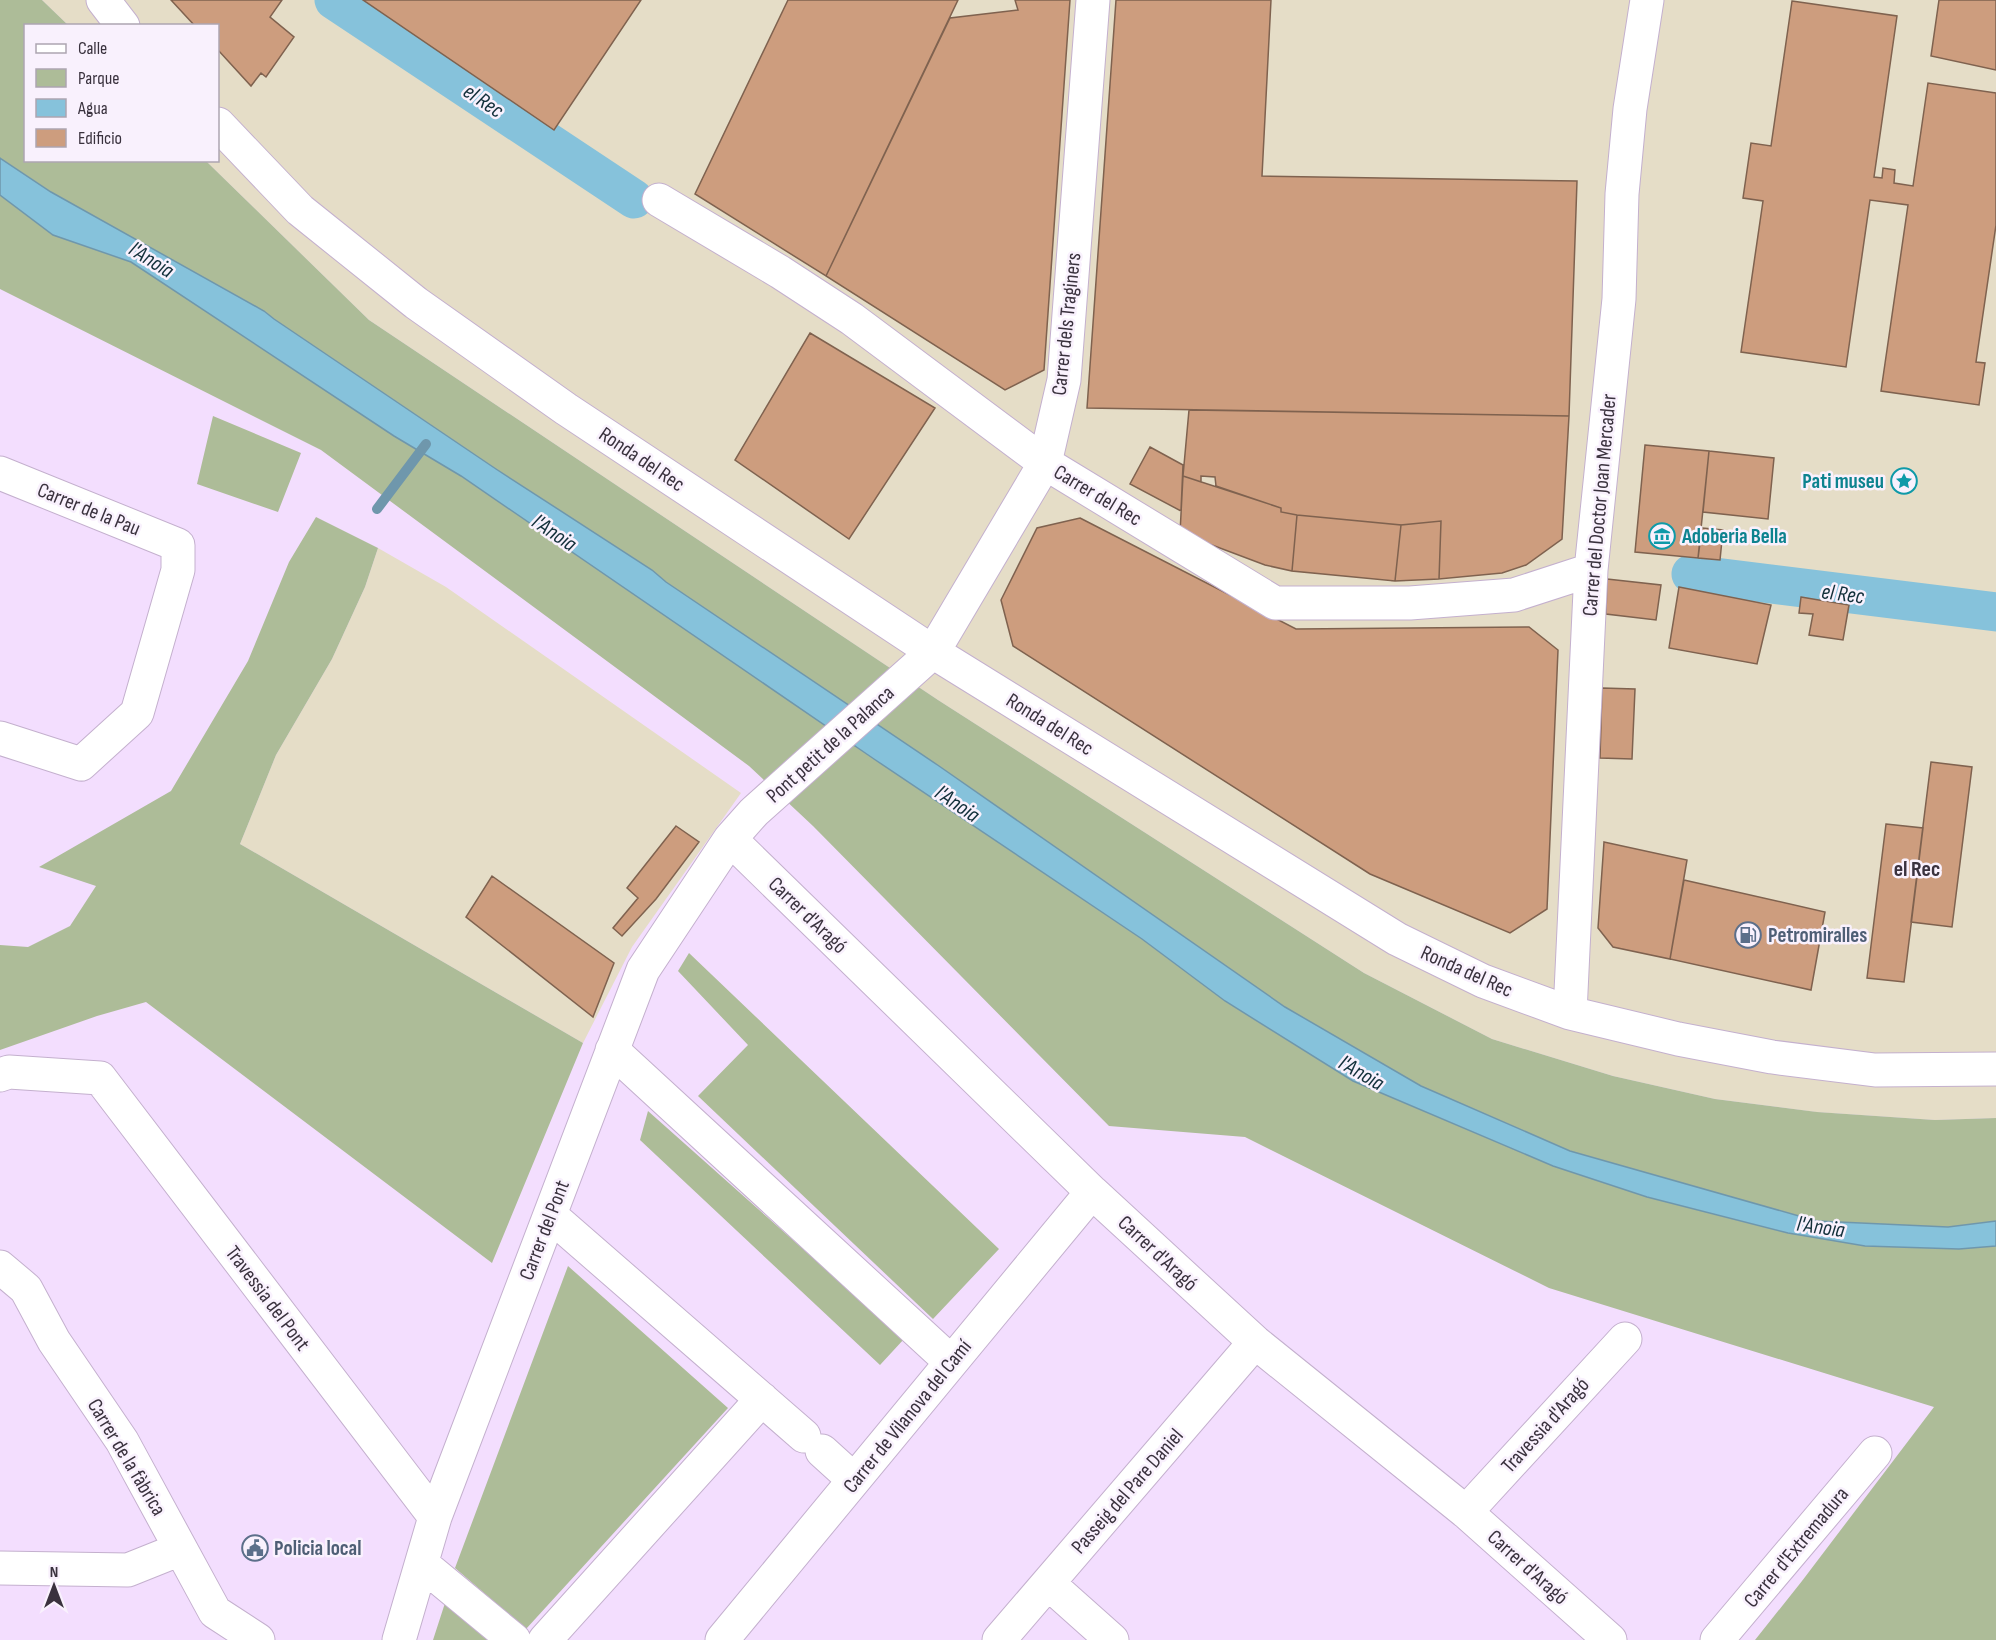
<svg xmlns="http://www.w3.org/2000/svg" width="1996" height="1640" viewBox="0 0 1996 1640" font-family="'Sofia Sans Condensed',sans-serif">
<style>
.industrial{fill:#e5ddc7}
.green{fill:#adbc98}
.water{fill:#86c2db;stroke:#6f97ac;stroke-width:1.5}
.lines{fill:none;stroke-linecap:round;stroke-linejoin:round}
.stream{stroke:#6f97ac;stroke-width:10}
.canal{stroke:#86c2db;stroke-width:39}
.building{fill:#cd9d7e;stroke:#7f624f;stroke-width:1.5}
.minor-casing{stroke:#c4b0ce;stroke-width:35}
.minor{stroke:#fff;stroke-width:33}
.labels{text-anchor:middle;stroke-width:5;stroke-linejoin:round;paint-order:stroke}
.street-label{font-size:21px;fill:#3a323e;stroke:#f9f1fd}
.culture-label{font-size:21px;font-weight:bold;fill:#0d838f;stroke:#f9f1fd;text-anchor:end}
.service-label{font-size:21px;font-weight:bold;fill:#4e5e75;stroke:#f9f1fd;text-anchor:start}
.water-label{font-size:22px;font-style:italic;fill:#13303b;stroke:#f9f1fd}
.neighbourhood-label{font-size:22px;font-weight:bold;fill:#3a323e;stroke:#f9f1fd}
</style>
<rect width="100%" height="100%" fill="#f3defe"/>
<path class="industrial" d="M42 0H1996V1118L1935 1120 1816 1112 1715 1099 1613 1076 1492 1039 1364 973 938 700 369 320 206 161 218 160V26L68 25Z
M378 548 446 587 741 793 632 947 583 1043 240 844 276 755 332 659 365 587Z"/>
<path class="green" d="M0 0H42L68 25 26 26V160L206 161 369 320 938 700 1364 973 1492 1039 1613 1076 1715 1099 1817 1112 1935 1120 1996 1118V1221L1948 1227 1816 1221 1806 1218 1570 1151 1421 1086 1285 1007 939 766 666 582 652 570 496 469 274 319 264 311 51 192 0 158Z
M0 195 53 235 131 262 394 436 461 476 874 759 1142 939 1225 1001 1353 1081 1553 1166 1647 1197 1788 1233 1865 1246 1959 1249 1996 1246V1640H1755L1802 1581 1934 1407 1549 1288 1245 1137 1109 1126 813 826 749 766 321 450 0 289Z
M213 416 301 453 278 512 197 484Z
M316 517 378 548 365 587 332 659 276 755 240 844 583 1043 492 1263 146 1002 97 1016 0 1050V945L28 947 70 926 96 886 39 867 171 791 248 661 289 562Z
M689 953 999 1249 933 1319 698 1096 748 1045 678 971Z
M648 1111 904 1339 880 1365 640 1140Z
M568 1266 728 1408 526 1629 455 1568Z
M445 1603 487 1640H433Z"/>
<path class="water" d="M0 158 51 192 264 311 274 319 496 469 652 570 666 582 939 766 1285 1007 1421 1086 1570 1151 1806 1218 1817 1221 1948 1227 1996 1221V1246L1959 1249 1865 1246 1788 1233 1647 1197 1553 1166 1353 1081 1225 1001 1142 939 874 759 461 476 394 436 131 262 53 235 0 195Z"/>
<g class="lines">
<path class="stream" d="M377 509 426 444"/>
<path class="canal" d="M334 0 634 199
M1691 574 1996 612"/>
</g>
<path class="building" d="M171 0H282L270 17 294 37 266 77 261 73 251 86 218 50V26H195Z
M363 0H641L554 130Z
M788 0H958L826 276 695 194Z
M1015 0H1070L1044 370 1005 390 826 276 950 18 1018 10Z
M1116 0H1271L1262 176 1577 181 1569 416 1087 408Z
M1939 0H1996V70L1931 56Z
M1792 1 1897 16 1874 177 1882 178 1883 168 1895 170 1894 183 1913 186 1928 83 1996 93V225L1976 362 1985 363 1979 405 1881 391 1908 205 1870 200 1846 367 1741 352 1763 201 1743 198 1751 143 1771 146Z
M810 333 935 408 849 539 735 460Z
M1189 410 1569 416 1562 539 1526 565 1502 573 1439 579 1441 521 1401 525 1297 515 1281 512V508L1216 486 1215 477 1201 476V482L1183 476Z
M1645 445 1709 451 1698 558 1635 552Z
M1150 447 1183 465 1181 511 1130 484Z
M1709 451 1774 458 1768 519 1703 512Z
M1183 476 1281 508V512L1297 515 1292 571 1265 565 1180 533Z
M1297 515 1401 525 1395 581 1292 571Z
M1080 518 1296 629 1529 627 1558 650 1547 909 1510 933 1370 874 1013 646 1001 600 1037 528Z
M1441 521 1439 579 1395 581 1401 525Z
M1702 528 1723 530 1720 560 1698 558Z
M1607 579 1661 585 1656 620 1606 614Z
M1679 587 1771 605 1757 664 1669 648Z
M1801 597 1849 605 1843 640 1809 635 1813 614 1799 613Z
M1602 688 1635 689 1632 759 1600 758Z
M1931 762 1972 767 1952 927 1911 922Z
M1886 824 1923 828 1904 982 1867 978Z
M676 826 699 842 656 899 622 936 613 928 638 898 627 888Z
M1604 842 1687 860 1670 959 1613 947 1598 928Z
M492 876 614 963 593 1017 466 917Z
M1684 880 1825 912 1811 990 1670 959Z"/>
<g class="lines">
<g class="minor-casing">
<path id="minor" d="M103 0 123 26
M218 124 300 210 416 303 566 409 933 652 1397 939 1483 981 1570 1013 1678 1039 1772 1057 1875 1070 1996 1069
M659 200 780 272 852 319 1045 463 1275 603H1410L1514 595 1591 570
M0 473 178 545V570L137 713 81 764 0 738
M730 839 1092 1192 1255 1342 1466 1512 1610 1640
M1570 1013 1591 570 1619 299 1622 194 1630 109 1647 0
M612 1050 951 1362
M0 1075 9 1072 100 1078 435 1517
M550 1215 804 1436
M0 1267 26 1289 54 1341 122 1441 215 1612 258 1640
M822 1451 854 1480
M1466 1512 1625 1339
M422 1564 514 1640
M0 1568 128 1570 168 1554 179 1546
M1048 1583 1112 1640
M399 1640 435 1517 643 970 730 839 754 812 933 652 1045 463 1064 380 1093 0
M545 1640 762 1399
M722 1640 1092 1192
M999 1640 1255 1342
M1717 1640 1875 1453"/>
</g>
<use href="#minor" class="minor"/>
</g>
<defs>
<g id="sight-ring" transform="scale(1.35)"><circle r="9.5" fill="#f9f1fd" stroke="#0f9aa8" stroke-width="1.5"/><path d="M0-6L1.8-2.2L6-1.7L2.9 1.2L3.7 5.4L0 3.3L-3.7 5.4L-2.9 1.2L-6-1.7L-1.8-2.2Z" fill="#0f9aa8"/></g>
<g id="museum-ring" transform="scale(1.35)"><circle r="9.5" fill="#f9f1fd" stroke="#0f9aa8" stroke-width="1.5"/><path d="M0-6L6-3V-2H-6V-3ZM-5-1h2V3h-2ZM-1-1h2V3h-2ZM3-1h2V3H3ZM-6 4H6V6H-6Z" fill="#0f9aa8"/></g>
<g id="fuel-ring" transform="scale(1.35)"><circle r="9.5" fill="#f9f1fd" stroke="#5c6f8a" stroke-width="1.5"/><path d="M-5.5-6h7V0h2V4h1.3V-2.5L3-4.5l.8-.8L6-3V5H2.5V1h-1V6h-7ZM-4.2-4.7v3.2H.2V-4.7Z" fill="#5c6f8a"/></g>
<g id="civic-ring" transform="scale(1.35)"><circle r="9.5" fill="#f9f1fd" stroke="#5c6f8a" stroke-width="1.5"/><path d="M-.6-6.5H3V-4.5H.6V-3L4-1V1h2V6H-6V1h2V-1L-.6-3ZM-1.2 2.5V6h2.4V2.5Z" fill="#5c6f8a"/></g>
</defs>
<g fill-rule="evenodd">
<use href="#sight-ring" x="1904" y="481"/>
<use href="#museum-ring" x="1662" y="536"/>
<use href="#fuel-ring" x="1748" y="935"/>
<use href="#civic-ring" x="255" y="1548"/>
</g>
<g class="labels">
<g class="street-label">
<text transform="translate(1066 324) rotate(-84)" y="7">Carrer dels Traginers</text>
<text transform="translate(642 459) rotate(34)" y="7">Ronda del Rec</text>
<text transform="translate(1098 495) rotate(31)" y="7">Carrer del Rec</text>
<text transform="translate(1599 505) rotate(-85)" y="7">Carrer del Doctor Joan Mercader</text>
<text transform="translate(89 509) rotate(22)" y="7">Carrer de la Pau</text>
<text transform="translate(1050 724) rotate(32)" y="7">Ronda del Rec</text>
<text transform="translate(830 744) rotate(-42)" y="7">Pont petit de la Palanca</text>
<text transform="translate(808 915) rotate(44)" y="7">Carrer d'Aragó</text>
<text transform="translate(1467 971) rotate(24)" y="7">Ronda del Rec</text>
<text transform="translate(544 1230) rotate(-69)" y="7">Carrer del Pont</text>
<text transform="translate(1158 1253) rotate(43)" y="7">Carrer d'Aragó</text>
<text transform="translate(268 1298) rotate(53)" y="7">Travessia del Pont</text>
<text transform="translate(907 1416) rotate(-51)" y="7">Carrer de Vilanova del Camí</text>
<text transform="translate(1545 1425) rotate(-48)" y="7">Travessia d'Aragó</text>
<text transform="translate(127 1457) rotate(59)" y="7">Carrer de la fàbrica</text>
<text transform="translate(1127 1491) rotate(-49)" y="7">Passeig del Pare Daniel</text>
<text transform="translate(1796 1547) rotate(-50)" y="7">Carrer d'Extremadura</text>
<text transform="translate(1528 1567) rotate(42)" y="7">Carrer d'Aragó</text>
</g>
<g class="culture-label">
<text x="1884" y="488">Pati museu</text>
<text x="1682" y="543" text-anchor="start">Adoberia Bella</text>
</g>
<g class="service-label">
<text x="1768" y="942">Petromiralles</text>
<text x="274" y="1555">Policia local</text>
</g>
<g class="water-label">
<text transform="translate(484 100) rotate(34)" y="8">el Rec</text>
<text transform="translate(152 259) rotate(32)" y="8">l'Anoia</text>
<text transform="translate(555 532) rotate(34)" y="8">l'Anoia</text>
<text transform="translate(1843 593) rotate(7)" y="8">el Rec</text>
<text transform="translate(958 803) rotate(34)" y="8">l'Anoia</text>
<text transform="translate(1362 1072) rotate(30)" y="8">l'Anoia</text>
<text transform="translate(1821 1226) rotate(8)" y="8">l'Anoia</text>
</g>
<g class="neighbourhood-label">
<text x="1917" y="876">el Rec</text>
</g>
</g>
<rect x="24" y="24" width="195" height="138" fill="#f9f1fd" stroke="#ada5b1" stroke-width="1.5"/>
<rect x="36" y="44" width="30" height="9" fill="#ffffff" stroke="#ada5b1" stroke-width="1.5"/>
<text x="78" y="54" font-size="18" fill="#3a323e">Calle</text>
<rect x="36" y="69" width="30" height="18" fill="#adbc98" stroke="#ada5b1" stroke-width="1.5"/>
<text x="78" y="84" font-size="18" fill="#3a323e">Parque</text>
<rect x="36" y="99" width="30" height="18" fill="#86c2db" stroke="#ada5b1" stroke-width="1.5"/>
<text x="78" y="114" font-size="18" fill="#3a323e">Agua</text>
<rect x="36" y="129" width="30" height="18" fill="#cd9d7e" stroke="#ada5b1" stroke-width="1.5"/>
<text x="78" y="144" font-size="18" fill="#3a323e">Edificio</text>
<g transform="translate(54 1586)" stroke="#f9f1fd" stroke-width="4.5" paint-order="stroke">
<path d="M0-4.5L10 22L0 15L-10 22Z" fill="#3a323e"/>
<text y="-9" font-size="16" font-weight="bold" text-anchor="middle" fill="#3a323e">N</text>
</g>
</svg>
